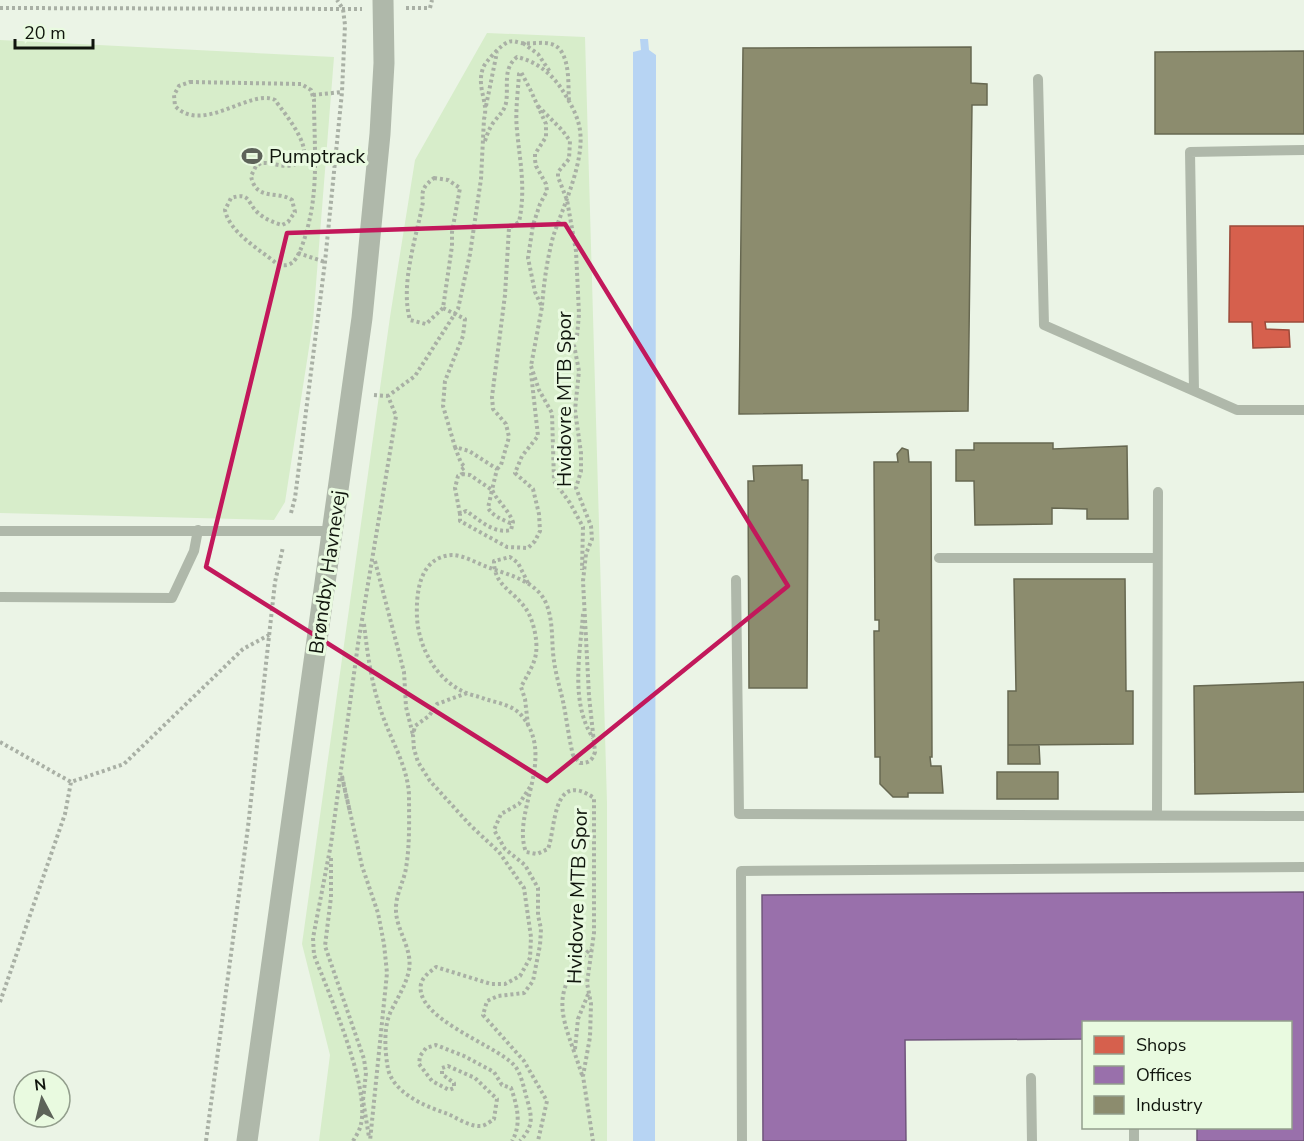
<svg xmlns="http://www.w3.org/2000/svg" width="1304" height="1141" viewBox="0 0 1304 1141" font-family="'Nunito Sans',sans-serif">
<style>
.green{fill:#d7edca}
.water{fill:#b7d4f3}
.shops{fill:#d6604d;stroke:#9b4a3a;stroke-width:1.5}
.offices{fill:#9970ab;stroke:#70557c;stroke-width:1.5}
.industry{fill:#8c8c6e;stroke:#676851;stroke-width:1.5}
.lines{fill:none;stroke-linecap:round;stroke-linejoin:round}
.path{stroke:#a9b0a5;stroke-width:4;stroke-dasharray:3 3;stroke-linecap:butt}
.service{stroke:#afb8aa;stroke-width:10}
.minor{stroke:#afb8aa;stroke-width:21}
.marked{fill:none;stroke:#c2185b;stroke-width:4.5;stroke-linejoin:round}
.labels{text-anchor:middle;stroke-width:6;stroke-linejoin:round;paint-order:stroke}
.poi-label{font-size:20px;fill:#10150d;stroke:#e9fae0;text-anchor:start}
.street-label{font-size:20px;fill:#10150d;stroke:#e9fae0}
</style>
<rect width="100%" height="100%" fill="#ebf4e6"/>
<path class="green" d="M487 33 585 37 607 803V1141H319L330 1055 302 944 390 317 415 160Z
M0 40 334 57 313 322 285 502 274 520 0 513Z"/>
<path class="water" d="M640 39H648L649 50 656 55 655 1141H633V52L641 50Z"/>
<path class="shops" d="M1230 226H1304V322H1265L1266 329 1289 330 1290 347 1253 348 1252 322H1229Z"/>
<path class="offices" d="M1304 892V1141H1197V1128H1290V1022H1084V1039L905 1040 906 1141H763L762 895Z"/>
<path class="industry" d="M971 47V83L987 84V105H972L968 411 739 414 743 48Z
M1304 51V134H1155V52Z
M974 443H1053V449L1127 446 1128 519H1087V509L1052 508V524L975 525 974 481H956V450H974Z
M902 448 908 450 909 462H931L932 757H930L931 766H941L943 793H908V797H893L880 784V757H875L874 631H879V620H875L874 462H898L897 454Z
M802 465V480H808L807 688H749L748 481H754L753 466Z
M1014 579H1125L1126 691H1133V744L1008 745V691H1016Z
M1304 682V792L1195 794 1194 686Z
M1008 745H1039L1040 764H1008Z
M997 772H1058V799H997Z"/>
<g class="lines">
<path class="path" d="M0 8 362 9
M406 8H430L432 0
M523 43 538 54 550 72
M190 82 301 84 311 90 314 100C314 131 317 169 313 199 312 213 303 253 293 262 288 266 282 266 276 263 259 249 229 232 225 210L231 198C250 192 247 202 257 212 263 218 274 223 282 225L288 222 295 212 292 200C278 190 256 202 251 176L256 166 261 163C272 162 282 168 293 165 323 158 284 113 275 100 250 88 203 135 175 106L174 95 179 86Z
M313 95 342 92
M486 106 497 52
M538 106 562 130 570 141 569 159 558 172V177L567 200 576 251 579 314 577 336 574 345 579 371 575 410 581 453V471L576 488 591 526 592 539 586 554 583 581 589 696 595 752C592 761 589 763 580 763L573 755C569 739 567 722 564 706 561 691 556 676 554 661 551 642 554 622 546 603 537 582 510 575 490 568 478 564 464 555 452 555 419 557 416 593 417 618 419 648 436 679 464 692 470 695 478 696 485 699 498 703 513 705 522 716 557 759 511 812 526 852L537 854 548 849C556 828 552 769 594 798V933L587 983 591 1004 590 1037 583 1076 593 1141
M485 141C487 135 489 129 493 123 498 116 504 112 506 103 509 86 502 69 517 57 535 61 550 72 561 88 568 99 576 112 579 125 587 158 563 206 553 237 547 260 544 282 542 306
M434 178 448 180 460 188 452 232V246L443 308 426 324 410 320C400 284 416 239 423 202 421 190 424 186 434 178Z
M298 253 325 262
M443 308 465 319 463 336 445 381 443 406 455 447 469 451 497 469 492 490C498 502 508 509 513 522L511 530C493 534 480 520 466 511L460 514V521L507 547 528 548 535 541 540 531 539 514 533 489 515 473 522 456 538 436 531 373
M531 366 539 390 552 413 554 481 570 503 583 527 582 570
M374 395 388 396
M455 447 461 463 465 467 461 470 462 474 458 476 455 488 460 514
M497 469 501 465 509 437 506 424 493 409 492 397 505 295 509 228 519 222C526 188 520 163 517 130 515 112 518 92 519 74L521 72 530 89 546 124V137L535 154V160L536 166 546 184 547 191 540 204 533 225 528 258 535 292 542 307 531 366
M462 474 470 475 492 490 488 508C493 516 501 519 510 523L513 522
M291 513 295 498 325 262 342 92 345 25 343 9 337 0
M375 561 404 672 406 707 413 735
M528 583 518 563 510 557 494 561C494 586 513 590 526 609 533 619 538 640 536 653 535 664 526 677 521 687L525 699 528 725
M583 614C580 655 570 702 593 738
M364 624C368 658 372 689 385 722 394 745 408 770 409 795 409 819 410 844 406 868 404 881 396 894 396 908 395 929 413 948 409 970 406 985 398 997 391 1011 383 1027 385 1052 388 1069 394 1094 427 1107 448 1114 459 1119 470 1127 482 1126 486 1125 491 1121 494 1119L497 1099 475 1078 448 1066 442 1068V1074L454 1083V1088L449 1090 432 1081 419 1064 420 1056 426 1048 436 1045 464 1056 494 1072 502 1085 511 1088C517 1105 522 1124 512 1141
M467 693 437 704 429 716 415 726 413 735 414 749 418 762 430 781 471 826 499 852 524 888 531 937 530 958 520 976 505 984H491L436 967C430 972 423 976 421 984 414 1018 494 1044 514 1065 521 1072 524 1089 527 1099 532 1117 534 1126 520 1141
M0 742 71 782 124 764 243 649 269 635
M342 776 362 866 378 913 384 944 387 973 370 1141
M342 778 350 812
M530 787 519 804 501 814 494 830 505 849 525 865 538 888V915L541 929 540 945 533 981 524 993 498 996 487 1001 483 1015 524 1061 547 1101 538 1141
M331 858V897L325 946 364 1059 366 1073 363 1100 369 1137
M331 858V873
M0 1002 65 814 71 782
M575 1049 578 1019 589 992
M582 1075C564 1018 545 997 591 948
M206 1141 248 827 275 582 283 547
M353 1141C356 1136 360 1130 361 1124 370 1086 329 994 314 955L313 938 331 844 358 644 396 416 388 396 415 376 458 309 470 254 481 179 484 119C489 102 476 88 483 68 485 62 502 44 508 42 513 40 516 42 521 43 535 45 552 38 561 51 570 64 568 87 569 102"/>
<path class="service" d="M1038 79 1044 325 1194 391 1190 152 1304 150
M1194 391 1237 410H1304
M0 531H333
M939 558H1157
M736 580 739 814 1304 816
M0 597 172 598 194 551 198 530
M1157 815 1158 492
M1031 1078 1032 1141
M742 1141 741 871 1304 867
M1134 1141V1128"/>
<path class="minor" d="M247 1141 362 318 380 134 384 63 383 0"/>
</g>
<path class="marked" d="M565 224 788 586 547 781 206 567 287 233Z"/>
<defs>
<g id="stadium-bare" transform="scale(1.62)"><path d="M0-5a6.5 5 0 1 0 0 10a6.5 5 0 1 0 0-10ZM-3.5-1.8h7v3.6h-7Z" fill="#5d6359" stroke="#e9fae0" stroke-width="2.5" paint-order="stroke"/></g>
</defs>
<g fill-rule="evenodd">
<use href="#stadium-bare" x="252" y="156"/>
</g>
<g class="labels">
<g class="poi-label">
<text x="269" y="163">Pumptrack</text>
</g>
<g class="street-label">
<text transform="translate(564 399) rotate(-90)" y="7">Hvidovre MTB Spor</text>
<text transform="translate(327 572) rotate(-82)" y="7">Brøndby Havnevej</text>
<text transform="translate(577 896) rotate(-88)" y="7">Hvidovre MTB Spor</text>
</g>
</g>
<rect x="1082" y="1021" width="210" height="108" fill="#e9fae0" stroke="#929e8c" stroke-width="1.5"/>
<rect x="1094" y="1036" width="30" height="18" fill="#d6604d" stroke="#929e8c" stroke-width="1.5"/>
<text x="1136" y="1051" font-size="18" fill="#10150d">Shops</text>
<rect x="1094" y="1066" width="30" height="18" fill="#9970ab" stroke="#929e8c" stroke-width="1.5"/>
<text x="1136" y="1081" font-size="18" fill="#10150d">Offices</text>
<rect x="1094" y="1096" width="30" height="18" fill="#8c8c6e" stroke="#929e8c" stroke-width="1.5"/>
<text x="1136" y="1111" font-size="18" fill="#10150d">Industry</text>
<g transform="translate(42 1099) rotate(353)"><circle r="28" fill="#e9fae0" stroke="#929e8c" stroke-width="1.5"/>
<path d="M0-4.5L10 22L0 15L-10 22Z" fill="#5d6359"/>
<text y="-9" font-size="16" font-weight="bold" text-anchor="middle" fill="#10150d">N</text>
</g>
<path d="M15 39v9h78v-9" fill="none" stroke="#10150d" stroke-width="3"/>
<text x="24" y="39" font-size="18" fill="#10150d" stroke="#e9fae0" stroke-width="4.5" paint-order="stroke">20 m</text>
</svg>
